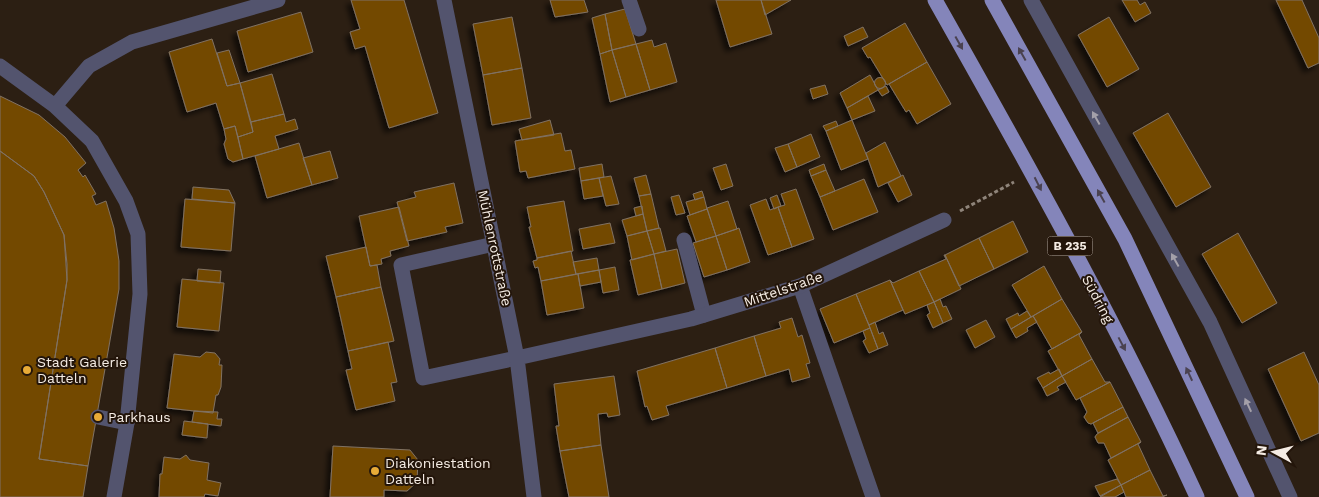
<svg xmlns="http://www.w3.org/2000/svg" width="1319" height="497" viewBox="0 0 1319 497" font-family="'Work Sans',sans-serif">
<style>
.building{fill:#734806;stroke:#807262;filter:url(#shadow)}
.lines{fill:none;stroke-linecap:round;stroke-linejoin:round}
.path{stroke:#8f847a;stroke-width:3;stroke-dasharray:4 2.5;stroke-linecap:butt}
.lane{stroke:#53546e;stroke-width:15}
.street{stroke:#53546e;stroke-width:15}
.primary{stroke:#8485ba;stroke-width:15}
.oneway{fill:#4a4250}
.oneway2{fill:#a4a0a9}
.poi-dot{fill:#e8ab37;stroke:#23150a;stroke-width:2}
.labels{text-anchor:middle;stroke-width:4;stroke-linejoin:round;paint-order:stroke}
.shield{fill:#23150a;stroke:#b6aca3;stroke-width:1}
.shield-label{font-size:12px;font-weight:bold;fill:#f5ece4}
.street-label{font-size:14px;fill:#f5ece4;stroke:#23150a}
.poi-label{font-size:14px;fill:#f5ece4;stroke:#23150a;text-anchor:start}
</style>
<defs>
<filter id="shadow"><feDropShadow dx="-4.5" dy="4.5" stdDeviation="2.5" flood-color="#0009"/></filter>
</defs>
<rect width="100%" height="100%" fill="#2c1f13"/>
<path class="building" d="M351 0H404L438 113 389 128 365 46 355 49 350 32 360 29Z
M550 0H584L588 12 555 17Z
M716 0H761L772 34 730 47Z
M761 0H791L765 15Z
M1122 0H1137L1140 5 1145 2 1151 13 1135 22Z
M1276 0H1302L1319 38V63L1308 68Z
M625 9 636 44 612 50 605 14Z
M301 12 313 52 248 72 237 31Z
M605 14 612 50 600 54 592 18Z
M512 17 522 68 483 75 473 24Z
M1109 17 1139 69 1107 87 1078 35Z
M905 23 927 62 887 85 870 57 868 58 862 48Z
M863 27 868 37 848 46 844 36Z
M212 39 227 86 240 83 253 132 238 137 235 126 224 129 216 103 187 112 169 52Z
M652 40 654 47 666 43 677 82 650 90 636 44Z
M636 44 650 90 626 97 612 50Z
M229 50 240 83 227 86 217 53Z
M612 50 626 97 610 102 600 54Z
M927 62 951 104 917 124 909 110 906 112 889 84Z
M522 68 531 118 492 125 483 75Z
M272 74 284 114 251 122 240 83Z
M870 75 878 90 847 108 840 93Z
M874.5 83a5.5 5.5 0 1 1 11 0a5.5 5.5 0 1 1-11 0Z
M825 85 828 94 813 99 810 89Z
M886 86 889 92 882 96 878 90Z
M0 96 39 115 65 137 86 163 78 170 83 177 85 175 96 194 92 196 96 205 106 201 114 228 119 261V289L88 466 39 459 67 280V264L64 235 44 192 34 176 0 151Z
M868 96 875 111 852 120 847 108Z
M1168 113 1211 187 1176 207 1133 133Z
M284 114 286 122 295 119 298 129 275 136 279 149 243 159 238 137 253 132 251 122Z
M550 120 554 135 522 140 519 129Z
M852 120 868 159 841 170 826 131Z
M836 121 838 126 826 131 823 126Z
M235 126 243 159 233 162 228 159 224 144 226 139 224 129Z
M561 133 565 151 571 150 575 169 528 178 526 171 520 172 515 141Z
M811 134 820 157 797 167 788 144Z
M885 142 901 176 878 187 866 153Z
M299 143 312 185 267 198 255 156Z
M788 144 797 167 785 172 775 148Z
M0 151 34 176 44 192 64 235 67 280 39 459 88 466 83 497H0Z
M330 151 338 178 312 185 303 158Z
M602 164 604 177 581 181 579 168Z
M726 164 733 186 721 190 713 168Z
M824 164 826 170 811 176 809 170Z
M826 170 835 191 820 197 811 176Z
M646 175 651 194 639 196 634 178Z
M903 175 912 195 898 202 888 183Z
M611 176 619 204 606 206 599 178Z
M599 178 603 196 584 199 581 181Z
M864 179 878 212 833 230 820 197Z
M454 183 463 223 445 227 447 232 407 241 397 202 416 197 414 192Z
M193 187 229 190 235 203 192 199Z
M796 189 814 239 792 247 778 207 785 205 781 194Z
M702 191 704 197 695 200 693 194Z
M651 194 659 228 647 231 639 196Z
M679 195 685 213 676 215 671 197Z
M777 195 781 206 774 209 770 198Z
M704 197 707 209 690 215 686 202Z
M185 199 235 203 231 251 181 247Z
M766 199 770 210 778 207 792 247 768 255 750 205Z
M564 201 573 251 537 258 529 227H531L527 207Z
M728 201 737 229 716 236 707 208Z
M642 206 643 214 636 216 634 208Z
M399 207 409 246 390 251 391 256 381 259 382 264 370 266 359 216Z
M707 209 716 236 696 242 687 216Z
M643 214 647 231 627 236 622 220Z
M1013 221 1028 252 994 269 979 238Z
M610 223 615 243 583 249 579 229Z
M660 228 666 251 654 254 647 231Z
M739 228 750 262 727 270 716 236Z
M647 231 654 254 632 260 627 236Z
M1238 233 1277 303 1242 323 1202 254Z
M716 236 727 270 704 277 693 243Z
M979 238 994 269 959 286 945 255Z
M366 247 370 266 377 265 381 287 336 297 326 256Z
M677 249 685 283 662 289 654 254Z
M571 251 576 274 541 281 538 267 535 268 533 261 537 260V258Z
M654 254 662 289 638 295 630 260Z
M944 255H945L961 289 934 302 919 271 946 259Z
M597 258 599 270 576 274 573 262Z
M1044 266 1062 299 1031 317 1012 285Z
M615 267 619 290 603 293 599 270Z
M198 269 221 271 220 283 197 281Z
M599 270 601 282 580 286 578 274Z
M919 271 934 302 905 314 890 280 893 283Z
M578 274 584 308 547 315 541 281Z
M182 279 224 283 219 331 177 327Z
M890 280 903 310 869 325 856 294Z
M381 287 394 341 348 351 336 297Z
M856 294 870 328 834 343 820 309Z
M940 299 943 307 946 306 952 319 943 323 934 302Z
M1062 299 1082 332 1052 349 1033 316Z
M934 302 943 323 933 328 927 315 930 313 927 305Z
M1027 311 1031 317 1011 329 1006 319 1018 313 1019 316Z
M1033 316 1037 322 1027 328 1028 331 1016 338 1011 329Z
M792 318 798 337 802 335 810 363 806 364 810 377 792 382 789 369 766 376 754 336 781 328 779 322Z
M986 320 995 337 975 348 966 330Z
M875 322 879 334 883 332 888 345 878 349 869 325Z
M870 328 878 349 869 353 863 341 866 339 863 331Z
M1082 332 1079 335 1092 359 1062 376 1048 351Z
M754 336 766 376 727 388 715 348Z
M388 342 397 382 391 383 395 401 356 410 346 370 352 369 348 351Z
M715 348 727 388 666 406 669 415 652 420 647 406 645 407 637 371Z
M206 352 215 353 220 359 219 365H222L221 387 218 395H216L213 413 167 408 174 354 200 357Z
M1304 352 1319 385V433L1301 441 1268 369Z
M1092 359 1105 382H1110L1076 400 1062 376Z
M1059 369 1062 376 1043 388 1037 378 1049 372 1050 374Z
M614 376 620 415 608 417 607 413 598 414 601 445 560 451 556 426H559L554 384Z
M1062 376 1066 382 1057 387 1059 390 1047 396 1043 388Z
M1110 382 1123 407 1091 424 1088 423 1084 417 1087 412 1080 398Z
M1123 407 1128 417 1098 433 1093 423Z
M194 411 218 412 217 419H222L221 426 192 422Z
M1128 417 1141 442 1111 458 1104 443H1098L1095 437 1097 434Z
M184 421 208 424 207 438 182 435Z
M1141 442 1138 444 1150 470 1121 485 1108 460Z
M601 445 609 497H569L560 451Z
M333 446 410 450 418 460 417 482 407 491 384 490V497H330Z
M186 455 190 460 209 463 207 480 221 483 218 496 205 494 204 497H159L160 474H162L164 457 180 459Z
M1150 470 1163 496 1167 495 1162 497H1126L1121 485Z
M1117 479 1121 485 1100 496 1095 486Z
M1121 485 1124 492 1115 497H1100Z"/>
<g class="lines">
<path class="path" d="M960 211 1014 182"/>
<path class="lane" d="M629 0 639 29
M684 240 704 315
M494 244 401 265 423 378 517 358
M800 286 873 497
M98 417 127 423"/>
<path class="street" d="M444 0 517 358 534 497
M1031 0 1210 322 1290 497
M0 66 55 106 92 141 126 201 138 234 140 294 127 423 114 497
M55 106 89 66 132 42 278 0
M517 358 691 319 800 286 944 220"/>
<path class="primary" d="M935 0C1027 163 1119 327 1197 497
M992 0 1125 239 1247 497"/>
</g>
<defs><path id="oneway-solid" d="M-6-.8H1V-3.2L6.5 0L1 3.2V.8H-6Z" transform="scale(1.25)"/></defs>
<g class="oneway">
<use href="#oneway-solid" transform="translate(959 43) rotate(61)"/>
<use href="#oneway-solid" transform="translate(1022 54) rotate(-119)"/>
<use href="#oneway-solid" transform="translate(1038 184) rotate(63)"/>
<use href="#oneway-solid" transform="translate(1101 196) rotate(-119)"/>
<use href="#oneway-solid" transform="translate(1122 344) rotate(62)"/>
<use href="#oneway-solid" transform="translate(1189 374) rotate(-115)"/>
</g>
<g class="oneway2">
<use href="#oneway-solid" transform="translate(1096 118) rotate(-119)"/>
<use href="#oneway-solid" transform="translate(1175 260) rotate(-119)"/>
<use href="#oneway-solid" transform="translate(1248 405) rotate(-115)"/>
</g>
<g class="poi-dot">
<circle cx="27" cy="370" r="5"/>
<circle cx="98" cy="417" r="5"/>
<circle cx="375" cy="471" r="5"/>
</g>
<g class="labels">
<rect class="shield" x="1047.5" y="236.5" width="45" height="19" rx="4"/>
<g class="shield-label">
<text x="1070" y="250">B 235</text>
</g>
<g class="street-label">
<text transform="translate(495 248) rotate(78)" y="5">Mühlenrottstraße</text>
<text transform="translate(783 289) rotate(-19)" y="5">Mittelstraße</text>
<text transform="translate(1098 299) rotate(62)" y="5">Südring</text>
</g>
<g class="poi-label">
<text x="37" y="367">Stadt Galerie<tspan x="37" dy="16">Datteln</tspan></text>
<text x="108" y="422">Parkhaus</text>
<text x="385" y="468">Diakoniestation<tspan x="385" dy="16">Datteln</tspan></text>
</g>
</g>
<g transform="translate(1274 452) rotate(277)" stroke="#23150a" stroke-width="4" paint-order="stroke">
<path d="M0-4L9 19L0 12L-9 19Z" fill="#f5ece4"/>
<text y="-8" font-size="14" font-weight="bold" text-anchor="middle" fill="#f5ece4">N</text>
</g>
</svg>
